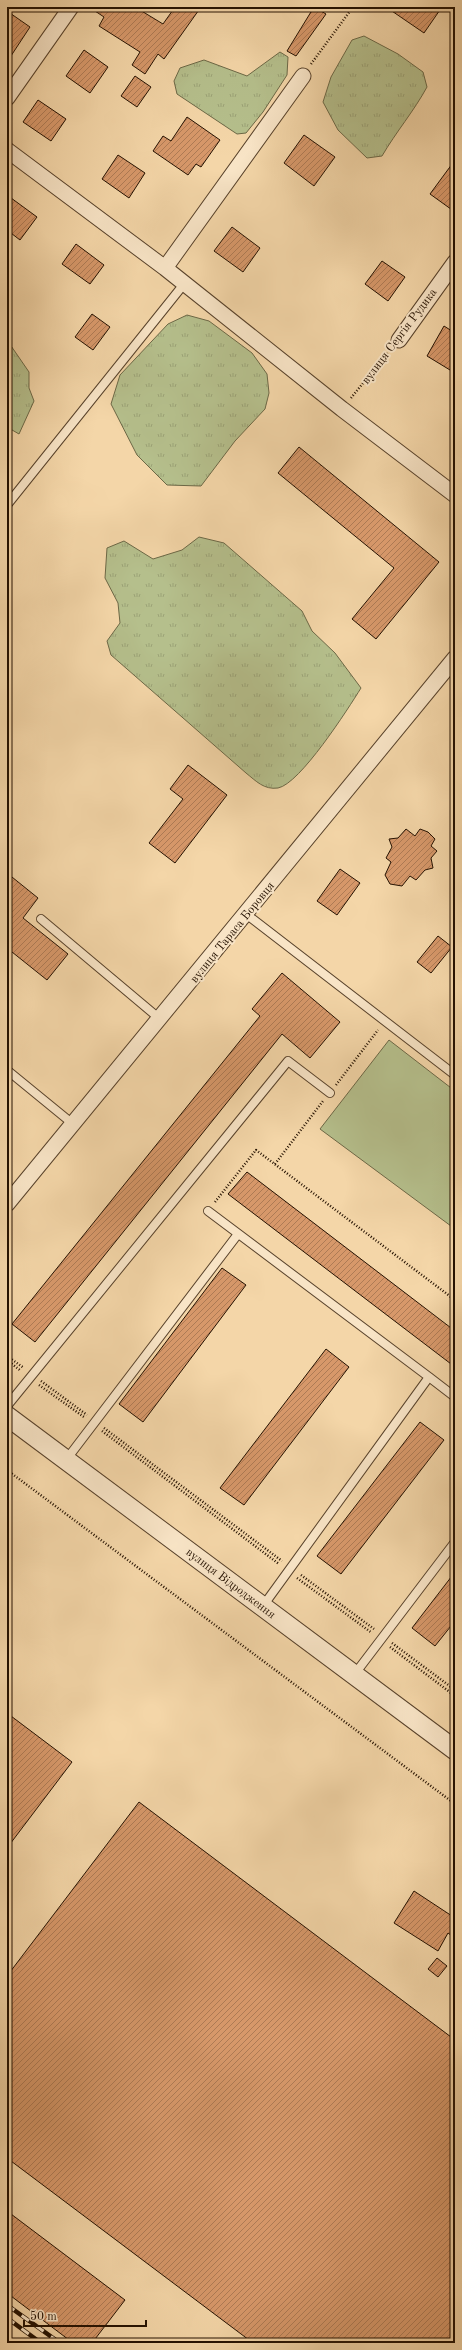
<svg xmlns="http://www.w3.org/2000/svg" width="462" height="2350" viewBox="0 0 462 2350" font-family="'Old Standard TT',serif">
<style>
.grass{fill:url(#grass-tufts);stroke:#6c6846}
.pitch{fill:#b5bf8c;stroke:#6c6846}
.building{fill:url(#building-hatch);stroke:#241101}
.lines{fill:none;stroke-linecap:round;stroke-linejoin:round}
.service-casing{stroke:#58422b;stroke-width:10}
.minor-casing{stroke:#58422b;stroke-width:17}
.tertiary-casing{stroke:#58422b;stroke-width:21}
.path{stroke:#241101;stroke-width:2.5;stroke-dasharray:1 2;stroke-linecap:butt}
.service{stroke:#f8e4c6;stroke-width:8}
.minor{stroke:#f8e4c6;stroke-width:15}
.tertiary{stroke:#f8e4c6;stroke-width:19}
.rail-casing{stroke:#241101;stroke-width:4.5}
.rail{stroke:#f8e4c6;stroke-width:3;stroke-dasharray:9;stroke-linecap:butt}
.labels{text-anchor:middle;stroke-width:4;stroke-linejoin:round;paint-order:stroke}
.street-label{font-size:12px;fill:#241101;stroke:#f8e4c6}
</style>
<defs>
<pattern id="grass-tufts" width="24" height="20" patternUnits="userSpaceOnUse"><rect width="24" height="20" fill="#b5bf8c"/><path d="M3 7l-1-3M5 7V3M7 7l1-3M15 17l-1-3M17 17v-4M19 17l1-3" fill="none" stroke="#9ca377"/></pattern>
<pattern id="building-hatch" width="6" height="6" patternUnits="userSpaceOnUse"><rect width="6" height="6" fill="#d7986a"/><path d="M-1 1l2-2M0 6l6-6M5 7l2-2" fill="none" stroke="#ae7b55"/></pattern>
</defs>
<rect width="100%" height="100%" fill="#f4d6a8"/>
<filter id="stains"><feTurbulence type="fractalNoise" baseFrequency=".005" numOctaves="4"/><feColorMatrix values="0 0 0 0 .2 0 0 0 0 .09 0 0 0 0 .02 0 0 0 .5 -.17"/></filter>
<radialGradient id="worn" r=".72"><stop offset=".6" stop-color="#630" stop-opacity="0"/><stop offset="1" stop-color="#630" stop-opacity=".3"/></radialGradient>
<path class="grass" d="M364 36 398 54 423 72 427 87C414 111 396 132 382 156L367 158 338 130 323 102 331 77 352 40Z
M280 52 288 57 287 75 263 112 246 133 237 134 177 94 174 81 180 68 204 60 247 76Z
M187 315 209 321 252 353 267 374 269 393 265 409 235 441 201 486 167 485 137 455 111 404 120 375 168 324Z
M7 340 29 372V388L34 401 19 434 7 427Z
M199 537 224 543 302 611 312 631 335 653 361 688C348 709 300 784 278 788 264 790 256 781 246 773L111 655 107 641 120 623 118 603 105 578 107 548 124 541 153 559 182 550Z"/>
<path class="pitch" d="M389 1040 455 1091V1229L320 1129Z"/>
<path class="building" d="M89 7H135L163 24 175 7H201L164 59 158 54 145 74 132 65 140 52 99 26 104 17Z
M314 7 326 14 296 56 287 51Z
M386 7H442L424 33Z
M7 11 30 27 7 62Z
M84 50 108 67 90 93 66 76Z
M135 76 151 87 137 107 121 96Z
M38 100 66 119 51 141 23 122Z
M187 117 220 140 201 167 196 164 188 175 153 151 163 136 171 141Z
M304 135 335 157 314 186 284 163Z
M118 155 145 173 129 198 102 179Z
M455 160V212L430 194Z
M7 195 37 217 20 240 7 230Z
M232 227 260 248 243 272 214 251Z
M76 244 104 265 90 284 62 264Z
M382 261 405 277 388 301 365 284Z
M92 314 110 327 93 350 75 337Z
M444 326 455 333V361L450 370 427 356Z
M299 447 439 562 376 639 352 619 394 568 278 473Z
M188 765 227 795 175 863 149 843 183 799 170 789Z
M406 829 415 836 420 829 428 832 435 839 431 846 437 851 431 858 433 868 425 870 416 880 410 876 402 886 390 884 385 875 391 862 386 858 392 847 389 839 398 838Z
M340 869 360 883 337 915 317 901Z
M7 873 38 898 23 918 68 954 47 980 7 948Z
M438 936 452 947 431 973 417 962Z
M282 973 340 1022 310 1058 282 1034 35 1342 12 1324 260 1016 252 1009Z
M247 1172 455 1331V1367L228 1194Z
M222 1268 246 1285 143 1422 119 1404Z
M326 1349 349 1367 244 1505 220 1488Z
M420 1422 444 1440 341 1574 317 1556Z
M455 1572V1621L435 1646 412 1628Z
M7 1713 72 1762 7 1848Z
M139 1802 455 2040V2343H253L7 2158V1976Z
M414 1891 455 1918V1938L448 1933 438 1951 394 1923Z
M437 1958 447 1966 438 1977 428 1969Z
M7 2211 125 2300 92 2343H73L7 2293Z"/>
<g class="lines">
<g class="service-casing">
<path id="service" d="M7 505 184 284
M246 914 455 1075
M41 919 160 1019
M7 1070 73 1124
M208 1211 429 1377
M7 1406 288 1061 330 1093
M66 1460 238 1234
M263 1606 429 1377 455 1397
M354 1675 455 1542"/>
</g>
<g class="minor-casing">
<path id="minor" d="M7 98 71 7
M7 150 165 268 342 409 455 495
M165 268 303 76
M399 340 455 262
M7 1204 455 658"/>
</g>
<g class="tertiary-casing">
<path id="tertiary" d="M7 1416 455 1750"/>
</g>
<path class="path" d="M311 64 353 7
M351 398 389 351
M336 1085 378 1030
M275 1164 323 1101
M215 1202 256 1150 455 1300
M7 1356 24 1368
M7 1360 21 1371
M41 1381 87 1415
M39 1385 84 1417
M104 1428 282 1561
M102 1431 279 1564
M7 1470 455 1804
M301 1575 374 1629
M297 1578 372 1633
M392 1643 455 1690
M390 1647 455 1696"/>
<use href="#service" class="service"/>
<use href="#minor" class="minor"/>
<use href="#tertiary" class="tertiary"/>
<g class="rail-casing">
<path id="rail" d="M7 2305 60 2343
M7 2318 41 2343"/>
</g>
<use href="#rail" class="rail"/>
</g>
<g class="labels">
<g class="street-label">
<text transform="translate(399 336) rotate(-53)" y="4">вулиця Сергія Рудика</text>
<text transform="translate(232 932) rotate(-51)" y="4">вулиця Тараса Боровця</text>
<text transform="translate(231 1583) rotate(37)" y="4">вулиця Відродження</text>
</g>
</g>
<rect width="462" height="2350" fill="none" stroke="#f4d6a8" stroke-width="24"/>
<rect x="8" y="8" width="446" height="2334" fill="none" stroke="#241101" stroke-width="2"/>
<rect x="12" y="12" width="438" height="2326" fill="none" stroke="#241101"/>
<path d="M24 2320v6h122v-6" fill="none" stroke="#241101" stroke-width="2"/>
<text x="30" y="2320" font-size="12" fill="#241101" stroke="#f8e4c6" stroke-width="3" paint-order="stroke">50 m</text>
<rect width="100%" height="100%" filter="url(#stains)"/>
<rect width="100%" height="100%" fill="url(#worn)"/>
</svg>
